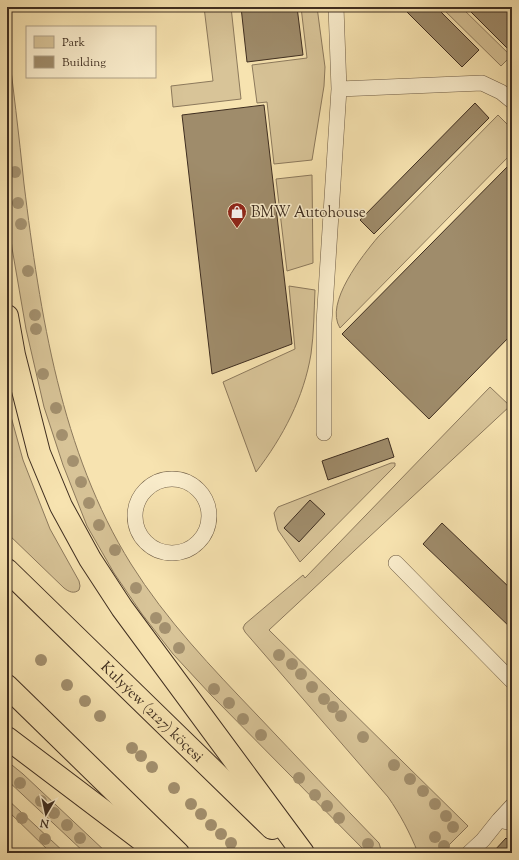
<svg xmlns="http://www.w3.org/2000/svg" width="519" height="860" viewBox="0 0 519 860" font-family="'Sorts Mill Goudy',serif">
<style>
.green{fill:#d8c498;stroke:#8c795c}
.building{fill:#9f8c6b;stroke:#3f2e20}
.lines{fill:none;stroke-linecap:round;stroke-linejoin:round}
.lane-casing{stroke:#6d5b44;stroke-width:16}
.highway-casing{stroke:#3f2e20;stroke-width:24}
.lane{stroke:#faedcc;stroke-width:15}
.highway{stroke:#f7e3b0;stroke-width:22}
.tree{fill:#a3906e}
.labels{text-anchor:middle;stroke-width:3;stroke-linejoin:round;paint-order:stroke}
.poi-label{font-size:15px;fill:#3f2e20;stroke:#faedcc;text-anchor:start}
.street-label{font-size:15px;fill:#3f2e20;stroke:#faedcc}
</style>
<rect width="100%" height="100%" fill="#f7e3b0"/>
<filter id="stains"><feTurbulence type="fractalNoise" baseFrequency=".005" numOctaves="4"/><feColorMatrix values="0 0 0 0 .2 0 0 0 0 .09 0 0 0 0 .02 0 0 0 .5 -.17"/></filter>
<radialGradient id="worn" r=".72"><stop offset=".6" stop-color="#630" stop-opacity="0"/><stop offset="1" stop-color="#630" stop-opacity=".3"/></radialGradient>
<path class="green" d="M204 7H231L241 99 173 107 171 86 213 81Z
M301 7H317L325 67 324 86 312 160 274 164 267 102 257 103 252 65 307 58Z
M441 7H461L511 56 501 66Z
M7 38C13 86 19 135 24 184 40 313 61 452 131 564 166 620 212 668 258 716 298 758 338 801 379 843L382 853H367L211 695 173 654 142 614 114 573 87 526 63 465 44 407 26 329 12 248 7 203Z
M498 115 512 129V153L340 328C324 303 363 255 378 237Z
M312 175 313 263 287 271 276 179Z
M289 286 315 290C314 311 314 333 311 354 304 397 283 437 256 472L223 382 295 349Z
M490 387 510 406 269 630 468 826 441 853H418C410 833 400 814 388 797L245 632 243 628 245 624 303 575 305 578Z
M7 402 23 460 50 529 79 581 80 586 79 590C74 594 69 592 64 588L7 533Z
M391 463H395V466L300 562 278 530 274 513 278 507Z
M7 761 23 774 107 853H85L7 780Z
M7 799 65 853H51L7 810Z"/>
<path class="building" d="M241 7H297L303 55 247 62Z
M402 7H436L479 50 462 67Z
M466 7H512V53Z
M475 103 489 118 374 234 360 220Z
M264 105 292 344 212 374 182 115Z
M512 162V334L429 419 342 334Z
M388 438 394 457 328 480 322 461Z
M310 500 325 514 299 542 284 528Z
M442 523 512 590V629L423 544Z
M506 838 512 844V853H496L494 851Z"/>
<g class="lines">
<g class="lane-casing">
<path id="lane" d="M339 89 482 83 501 92 512 101
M324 433V323L339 89 336 7
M135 516a37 37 0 1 1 74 0a37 37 0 1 1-74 0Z
M396 563 512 681
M499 820 512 806
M469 853 483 840 499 820 512 823"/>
</g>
<g class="highway-casing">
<g id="highway">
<path d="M7 316 14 355 39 453 61 506 90 559 122 608 303 853"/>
<path id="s1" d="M7 570 272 828"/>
<path d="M7 686 178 853"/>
<path d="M7 738 159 853"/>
</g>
</g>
<use href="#lane" class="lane"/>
<use href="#highway" class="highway"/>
</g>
<g class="tree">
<circle cx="15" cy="172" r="6"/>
<circle cx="18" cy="203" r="6"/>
<circle cx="21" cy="224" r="6"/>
<circle cx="28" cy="271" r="6"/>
<circle cx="35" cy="315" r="6"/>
<circle cx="36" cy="329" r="6"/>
<circle cx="43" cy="374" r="6"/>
<circle cx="56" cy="408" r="6"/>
<circle cx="62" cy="435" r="6"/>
<circle cx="73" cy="461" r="6"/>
<circle cx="81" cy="482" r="6"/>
<circle cx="89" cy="503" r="6"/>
<circle cx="99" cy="525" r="6"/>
<circle cx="115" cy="550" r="6"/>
<circle cx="136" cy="588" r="6"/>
<circle cx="156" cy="618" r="6"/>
<circle cx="165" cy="628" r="6"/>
<circle cx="179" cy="648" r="6"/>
<circle cx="279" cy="655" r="6"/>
<circle cx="41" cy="660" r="6"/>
<circle cx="292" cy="664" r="6"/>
<circle cx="301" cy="674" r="6"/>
<circle cx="67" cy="685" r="6"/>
<circle cx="312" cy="687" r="6"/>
<circle cx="214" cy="689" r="6"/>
<circle cx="324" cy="699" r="6"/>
<circle cx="85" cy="701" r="6"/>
<circle cx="229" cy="703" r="6"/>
<circle cx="333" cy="707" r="6"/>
<circle cx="100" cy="716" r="6"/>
<circle cx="341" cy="716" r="6"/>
<circle cx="243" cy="719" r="6"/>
<circle cx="261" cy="735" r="6"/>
<circle cx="363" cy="737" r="6"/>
<circle cx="132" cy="748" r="6"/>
<circle cx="141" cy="756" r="6"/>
<circle cx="394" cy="765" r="6"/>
<circle cx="152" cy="767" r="6"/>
<circle cx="299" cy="778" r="6"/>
<circle cx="410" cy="779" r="6"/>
<circle cx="20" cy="783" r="6"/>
<circle cx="174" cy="788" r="6"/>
<circle cx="423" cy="791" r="6"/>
<circle cx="315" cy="795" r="6"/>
<circle cx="41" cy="801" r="6"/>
<circle cx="191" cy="804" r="6"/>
<circle cx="435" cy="804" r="6"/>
<circle cx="327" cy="806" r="6"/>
<circle cx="54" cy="813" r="6"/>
<circle cx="201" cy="814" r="6"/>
<circle cx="446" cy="816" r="6"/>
<circle cx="22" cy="818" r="6"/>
<circle cx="339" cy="818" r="6"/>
<circle cx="67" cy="825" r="6"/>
<circle cx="211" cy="825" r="6"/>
<circle cx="453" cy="827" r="6"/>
<circle cx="221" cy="834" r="6"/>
<circle cx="435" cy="837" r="6"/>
<circle cx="80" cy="838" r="6"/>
<circle cx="45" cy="839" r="6"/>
<circle cx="231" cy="843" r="6"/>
<circle cx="368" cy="844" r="6"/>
<circle cx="444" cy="846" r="6"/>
</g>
<defs>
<g id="shop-pin" transform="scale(1)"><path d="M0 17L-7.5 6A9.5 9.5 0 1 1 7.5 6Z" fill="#8f2418" stroke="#faedcc"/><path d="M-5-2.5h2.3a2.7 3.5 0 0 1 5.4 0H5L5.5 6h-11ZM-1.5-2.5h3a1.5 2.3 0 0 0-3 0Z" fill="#fff"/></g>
</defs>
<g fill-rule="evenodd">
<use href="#shop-pin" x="237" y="212"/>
</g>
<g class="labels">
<g class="poi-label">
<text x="251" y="217">BMW Autohouse</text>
</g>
<g class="street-label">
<text dy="5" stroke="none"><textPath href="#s1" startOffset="203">Kulyýew (2127) köçesi</textPath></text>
</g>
</g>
<rect width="519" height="860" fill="none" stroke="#f7e3b0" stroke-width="24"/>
<rect x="8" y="8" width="503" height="844" fill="none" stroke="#3f2e20" stroke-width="2"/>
<rect x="12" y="12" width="495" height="836" fill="none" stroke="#3f2e20"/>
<rect x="26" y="26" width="130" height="52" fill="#faedcc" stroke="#afa187"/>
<rect x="34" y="36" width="20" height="12" fill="#d8c498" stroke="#afa187"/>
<text x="62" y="46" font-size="12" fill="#3f2e20">Park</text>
<rect x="34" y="56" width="20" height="12" fill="#9f8c6b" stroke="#afa187"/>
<text x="62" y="66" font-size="12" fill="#3f2e20">Building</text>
<g transform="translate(46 814) rotate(189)" stroke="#faedcc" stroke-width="3" paint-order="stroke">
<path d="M0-3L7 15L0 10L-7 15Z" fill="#3f2e20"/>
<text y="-6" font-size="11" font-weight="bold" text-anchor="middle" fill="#3f2e20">N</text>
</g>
<rect width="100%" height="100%" filter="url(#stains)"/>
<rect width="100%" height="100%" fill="url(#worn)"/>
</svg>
